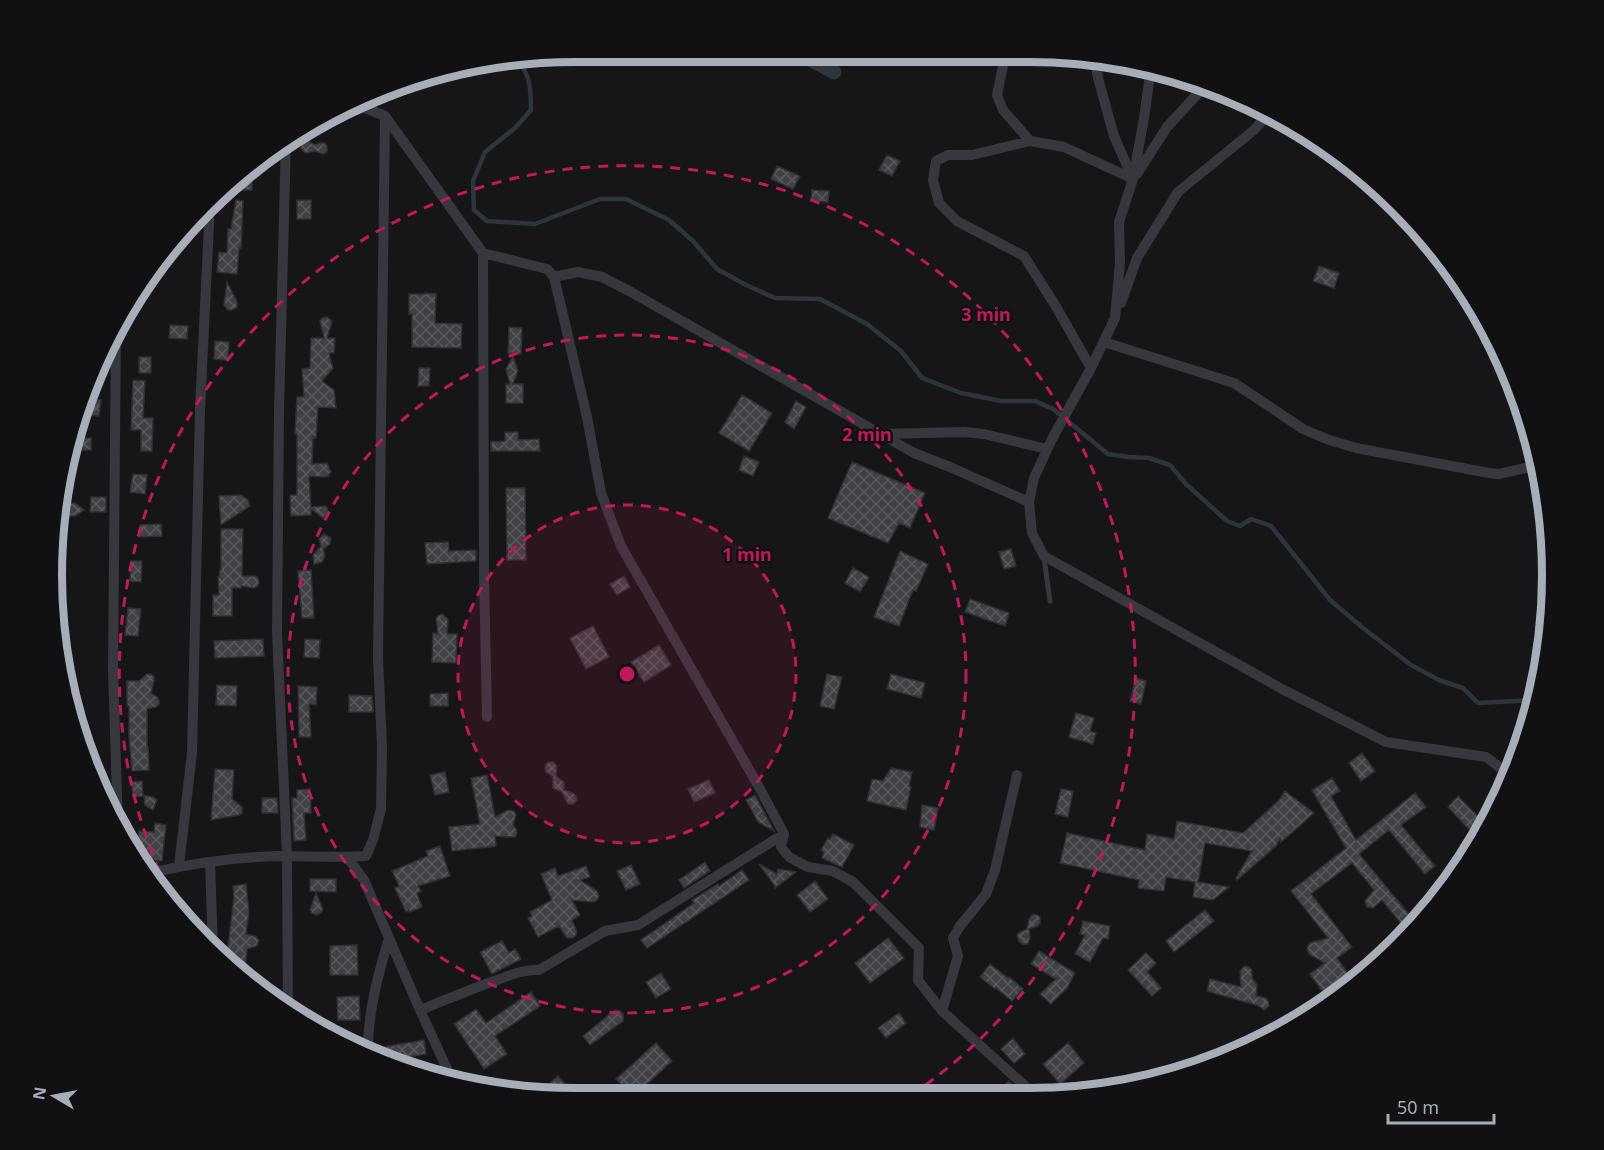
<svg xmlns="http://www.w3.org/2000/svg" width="1604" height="1150" viewBox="0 0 1604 1150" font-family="'Noto Sans',sans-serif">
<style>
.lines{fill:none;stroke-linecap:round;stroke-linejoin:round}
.stream{stroke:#2c353c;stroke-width:4.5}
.canal{stroke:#2c353c;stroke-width:15}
.building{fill:url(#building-cross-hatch);stroke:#303034;stroke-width:1.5}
.service{stroke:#37383d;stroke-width:5}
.minor{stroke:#37383d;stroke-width:10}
.ring{fill:none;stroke:#c2185b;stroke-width:3;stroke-dasharray:10 8}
.rim{fill:none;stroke:#a8adb8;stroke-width:8}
.centre{fill:#c2185b;stroke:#111113;stroke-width:3}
.ring-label{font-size:18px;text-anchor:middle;font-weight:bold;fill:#c2185b;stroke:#111113;stroke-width:5;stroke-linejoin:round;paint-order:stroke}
</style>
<defs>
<pattern id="building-cross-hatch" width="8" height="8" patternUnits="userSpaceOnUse" patternTransform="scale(1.5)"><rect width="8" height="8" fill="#404145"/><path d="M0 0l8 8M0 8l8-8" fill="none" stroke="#595a5e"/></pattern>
</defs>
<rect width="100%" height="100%" fill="#161618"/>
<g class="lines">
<path class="stream" d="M516 59C531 74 531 91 531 110L515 128 485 152 473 181 474 210 487 221 535 224 600 199H626L669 220 693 241 717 269 746 285 775 298 820 299 867 324 901 351 922 378 961 393 1001 401H1035L1053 409 1108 454 1128 457 1149 458 1170 465 1186 484 1227 521 1240 526 1251 519 1271 526 1330 600 1363 628 1411 665 1439 680 1463 688 1478 703 1537 700"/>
<path class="canal" d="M795 51 834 72"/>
</g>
<path class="building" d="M307 141 315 145 320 143H324L327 146V152L323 154 315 151 306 153 304 152 301 149V145L303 142Z
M887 155 900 161 892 176 879 170Z
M777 166 800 176 793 189 771 179Z
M252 167V190H227L244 174Z
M812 190 829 191 828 202 811 201Z
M236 200 243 201 241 248H239L237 274 217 272 219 252 227 253 228 229H231Z
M297 200H311V219H297Z
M1319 266 1339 273 1334 288 1313 281Z
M227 282 237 302V307L232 310H228L224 305Z
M425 293 436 294 435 323 462 324 461 348 412 347V314H409V294H425Z
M327 317 332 321 327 338H335L334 353H329L333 368 322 381 334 390 336 408 318 407 316 438 313 437 312 464 327 463 331 472 328 476 324 477 309 476 311 507 325 506 327 507 328 512 323 518 311 509V515L291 516 290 495H297V434H295L297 397H304L302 369 310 368 311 338H324L320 321 322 318Z
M170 325 188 326 187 339 169 338Z
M509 327 522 328 521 354 508 353Z
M215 341 229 342 228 360 214 359Z
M513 356 518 371 513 384H523V403H506V384H510L506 369Z
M139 357H151V373H139Z
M419 368H430L429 386H418Z
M133 380 145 381 143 418H153L152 451H141V430H131Z
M742 395 772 413 749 451 719 433Z
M88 399 101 400 99 416 83 415Z
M796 401 806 407 794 429 785 422Z
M505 432H518V440L539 439 540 451H491V442L505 441Z
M76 438H91V450H73Z
M744 456 759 462 753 476 739 470Z
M852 462 925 493 910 528 899 523 888 543 828 518Z
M133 474 147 475 145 494 130 492Z
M506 488H525L526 560H507Z
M241 495 248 500 250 506 221 525 219 496Z
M91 497H106V512H90Z
M70 503H75L84 510 75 516H68L64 510 66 505Z
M161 524 162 536 140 537V525Z
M221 529H243L242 576H256L258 578 259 583 258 586 254 588 241 586V588H232V616H213V595H219L218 577H219L220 570H221Z
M324 534 331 538 330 544 323 549 325 556 322 562 314 564 313 555 321 546 319 539Z
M448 542 449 551 476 550V561L427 564 425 543Z
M1011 549 1016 566 1004 569 999 552Z
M900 551 928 564 916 591 913 590 899 626 874 617Z
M131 561H142L141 582 130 581Z
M853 568 869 577 860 592 845 583Z
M311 570 314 618H302L298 571Z
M624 576 630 587 617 595 610 584Z
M970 599 1009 613 1005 626 965 612Z
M128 608 141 609 138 636 125 635Z
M442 614 448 619 447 634H457L456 663 432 662 433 633 438 634 436 619 438 616Z
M593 626 609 657 586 669 570 638Z
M263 639 264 656 215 658 214 641Z
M305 639 320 640 319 658 304 657Z
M659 645 671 665 644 682 631 662Z
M147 674H151L154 677V681L151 693 157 697 159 700V704L156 707 147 709V747H148L149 770 132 771 129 736V706H127V681H139Z
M827 674 842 677 834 709 820 706Z
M891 674 925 683 921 698 887 689Z
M1136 678 1146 681 1141 704 1130 701Z
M217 685 237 686 236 706 216 705Z
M298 686 317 687 316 705 309 704 311 737H299Z
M448 693V706H430V694Z
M349 695 372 696 373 712H349Z
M1076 713 1094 718 1090 731 1096 733 1093 744 1069 737Z
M1362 753 1375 771 1361 781 1349 763Z
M549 762H553L557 766 556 776 564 782V790L573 793 576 796 577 800 573 804H568L562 792 553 788V777L546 772 545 768 546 764Z
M891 768 912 772 909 786 911 787 906 810 867 801 872 779 883 781Z
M215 769 234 770 232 799 242 807V813L239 815 211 820Z
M445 772 449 792 435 795 430 775Z
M487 775 495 817 508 810 514 811 516 815 513 825 516 829 517 833 515 837H511L495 836 496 846 452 851 449 827 480 824 471 778Z
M1332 778 1340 791 1331 796 1356 840 1415 793 1426 807 1401 825 1435 866 1425 874 1389 830 1359 854 1417 924 1409 933 1382 900 1373 908 1367 907 1365 901 1374 890 1352 863 1311 894 1352 947 1337 958 1354 982 1327 998 1310 974 1325 963 1309 954 1307 948 1310 943 1328 938 1291 891 1346 848 1312 790Z
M709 780 715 793 694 802 688 789Z
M142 781 143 795 153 797 157 800 153 810 145 805 144 796 133 797 132 782Z
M310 789 311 813H304L306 840 294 841 292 798H297V790Z
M1061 789 1073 791 1068 817 1055 814Z
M1285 791 1314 813 1281 842 1280 838 1276 846 1237 880 1236 878 1252 851 1205 843 1198 882 1229 887 1213 900 1193 897 1195 882 1166 877 1164 891 1138 888 1139 880 1060 863 1067 833 1145 850 1147 834 1174 839 1177 821 1243 833 1279 800Z
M755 795 774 831 758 822 746 800Z
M1458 796 1487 826 1479 840 1448 807Z
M262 798H277L278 813H262Z
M922 805 938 808 934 830 920 827Z
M155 823 166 825 162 861 141 860 137 855 139 831 154 832Z
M833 834 854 845 842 867 822 858 824 852 821 850 828 838 830 839Z
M440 846 450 876 418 886 421 891 417 893 422 907 410 912 409 910 406 912 395 888 399 886 392 871 428 856 426 851Z
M705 862 710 871 684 888 679 880Z
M759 864 777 874 778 869 796 872 775 888V886Z
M631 865 640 884 626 890 617 871Z
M586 866 590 877 580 880 597 891 599 896 597 900 594 902 572 900 580 915 572 920 577 932 576 935 573 938H567L559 926 538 937 528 918 532 916 530 912 552 900 541 874 555 868 558 876Z
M742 870 749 880 647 948 641 940 694 903 692 900 718 884 719 886Z
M310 879H336V892L310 891Z
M815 881 828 899 810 912 797 895Z
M246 884 249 912 246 934 255 936 259 940 257 946 247 949 244 979 226 963 234 897 233 886Z
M316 893 323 909 321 913 316 915 312 913 310 910Z
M1205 910 1214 921 1174 952 1166 941Z
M1033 914 1037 915 1040 917V924L1037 926 1029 929 1030 938 1028 944H1022L1019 941 1017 935 1020 932 1027 929 1029 919Z
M1083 921 1110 926 1108 939 1103 938 1090 962 1075 954 1085 935 1080 934Z
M888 938 904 958 870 983 855 963Z
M502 941 509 953 515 949 521 959 492 974 480 952Z
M357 945 358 975H330V946Z
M1039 951 1075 973 1067 988 1051 1004 1040 994 1056 979 1031 964Z
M1146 953 1156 963 1147 972 1161 988 1152 996 1128 970Z
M990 964 1008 978 1009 977 1023 989 1012 1001 996 988 995 989 980 977Z
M1245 966 1249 967 1252 970V978L1257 985 1256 996 1266 998 1268 1001 1269 1006 1264 1010 1256 1004V1005L1207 991 1210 979 1241 987 1240 972 1242 968Z
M661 973 671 989 656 998 646 982Z
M531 992 540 1006 495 1036 507 1054 484 1069 454 1024 476 1009 486 1023Z
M359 996 360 1020H338L337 997Z
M615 1010 620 1011 623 1014V1021L590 1045 583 1036Z
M899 1013 906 1023 886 1038 878 1028Z
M1013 1038 1025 1054 1014 1063 1001 1049Z
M424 1040 426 1054 386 1061 383 1047Z
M656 1043 672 1061 633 1097 616 1079Z
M1068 1043 1084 1063 1060 1084 1043 1064Z
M558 1076 577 1098H547L541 1091Z
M1009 1081 1020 1095H992Z"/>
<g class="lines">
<path class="service" d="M1044 558 1050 601"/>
<path class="minor" d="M1001 51 1004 61 997 95 1003 110 1030 141
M1094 57 1098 78 1114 136 1133 179
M1151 68 1144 118 1133 179 1119 222 1120 263 1115 318 1091 368 1052 439 1034 478 1029 502 1032 533 1044 556 1284 690 1386 742 1486 757 1511 776
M358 105 385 116 483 253 547 269 554 277 587 417 601 493 621 546 759 787 784 834 781 847 789 857 808 867 833 871 853 882 919 948 918 980 942 1011
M286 138 279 410 277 632 287 856 288 1011
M1137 174 1167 127 1203 88
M483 253 484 577 487 717
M554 277 578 272 602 277 631 292 914 453 950 467 1029 502
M1121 303 1137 258 1178 192 1254 130 1269 113
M116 326 113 670 118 827
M1104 342 1234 383 1303 429 1329 440 1356 448 1489 473 1499 474 1539 465
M1091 368 1055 305 1024 256 957 221 939 203 933 180 936 161 948 155H972L1030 141 1064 147 1133 179
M881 434 964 432 984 434 1047 449
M1017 775 995 870 986 894 960 926 953 938 958 956 942 1011 1035 1095
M347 857 364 880 420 1010 454 1084
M210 862 213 950
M179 866 192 753 200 409 210 204
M149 873C190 864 236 857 278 856 307 856 337 858 366 856L373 840 381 809 382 747 378 657 385 116
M420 1010C445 1000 469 990 494 981 509 976 523 969 539 970L605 931 638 925 784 834
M368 1054C367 1015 378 975 389 938"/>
</g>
<circle cx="627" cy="674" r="169" fill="#c2185b" fill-opacity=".12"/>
<g class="ring">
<circle cx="627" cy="674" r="169"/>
<circle cx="627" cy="674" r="339"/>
<path d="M183 920A508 508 0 1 1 911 1095"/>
</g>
<path d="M0 0H1604V1150H0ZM575 62H1029A513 513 0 0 1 1542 575V575A513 513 0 0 1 1029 1088H575A513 513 0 0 1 62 575V575A513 513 0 0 1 575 62Z" fill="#111113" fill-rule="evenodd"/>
<path class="rim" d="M575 62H1029A513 513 0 0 1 1542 575V575A513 513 0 0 1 1029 1088H575A513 513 0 0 1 62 575V575A513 513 0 0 1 575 62Z"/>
<circle cx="627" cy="674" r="9" class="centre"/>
<g class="ring-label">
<text x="986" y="321">3 min</text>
<text x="867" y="441">2 min</text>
<text x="747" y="561">1 min</text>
</g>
<g transform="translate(54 1096) rotate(280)" stroke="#111113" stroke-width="4.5" paint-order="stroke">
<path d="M0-4.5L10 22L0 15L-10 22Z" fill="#a8adb8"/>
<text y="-9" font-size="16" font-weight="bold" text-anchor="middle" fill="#a8adb8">N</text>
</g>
<path d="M1388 1114v9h106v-9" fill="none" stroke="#a8adb8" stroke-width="3"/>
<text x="1397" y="1114" font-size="18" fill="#a8adb8" stroke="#111113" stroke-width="4.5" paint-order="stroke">50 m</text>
</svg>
